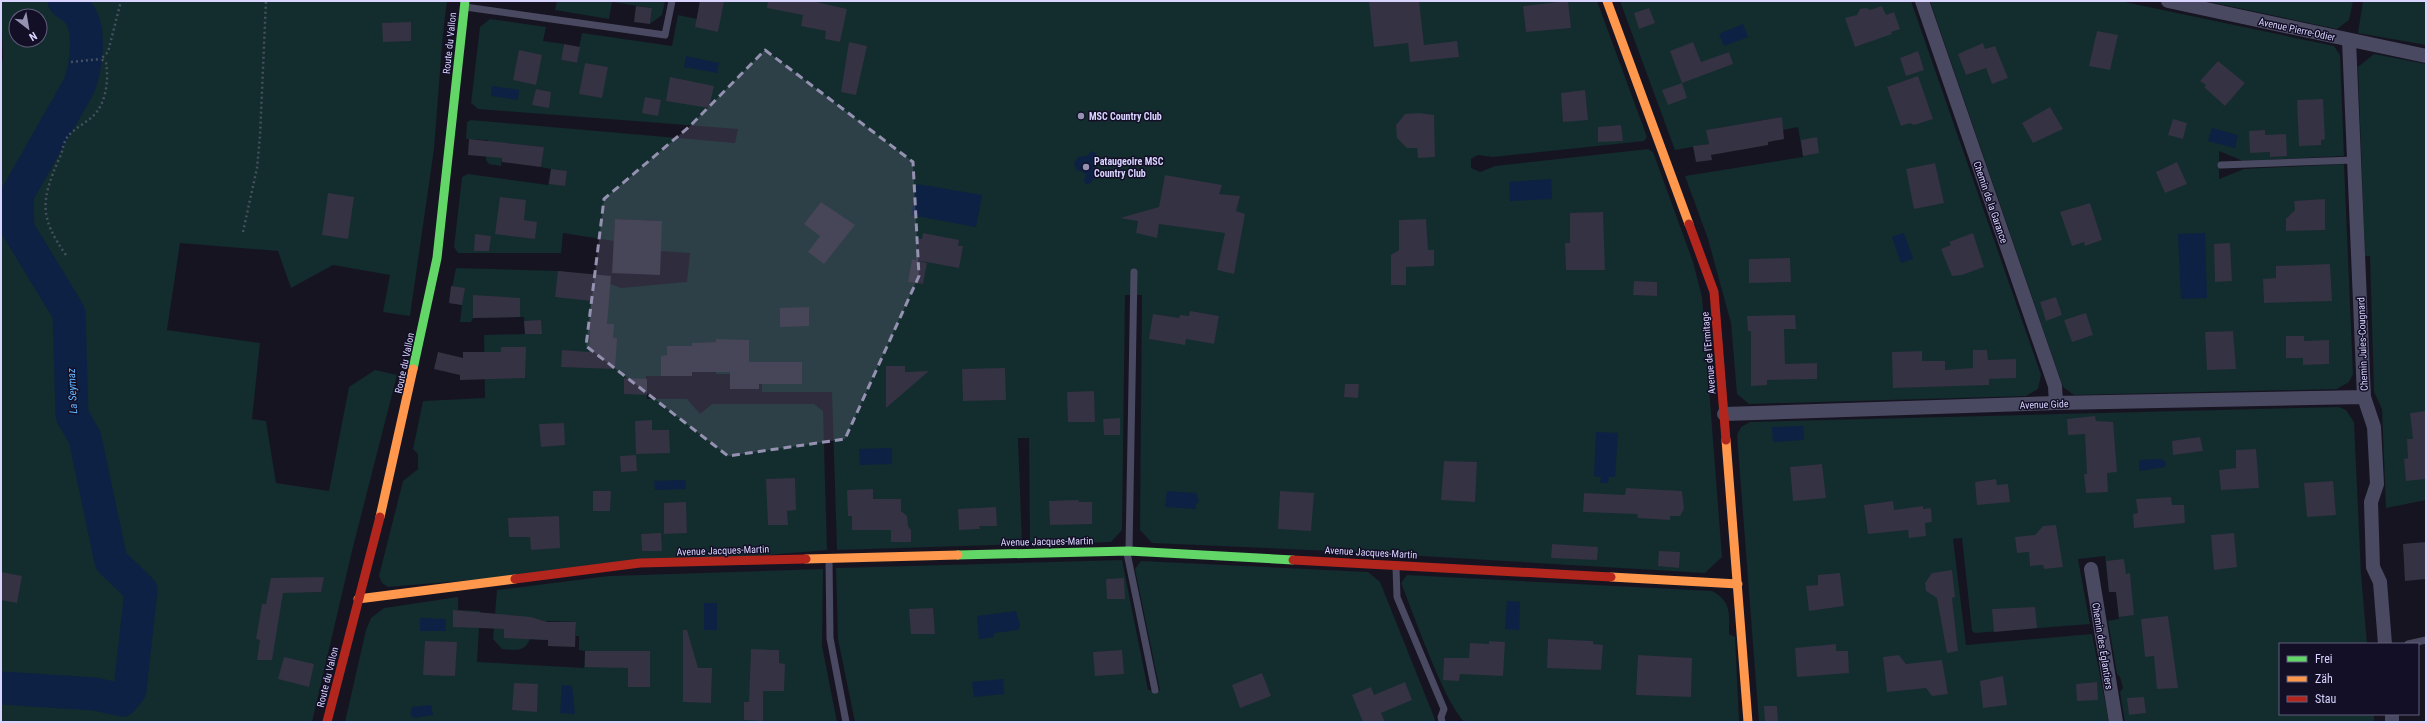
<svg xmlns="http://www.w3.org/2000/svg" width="2427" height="723" viewBox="0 0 2427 723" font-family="'Roboto Condensed',sans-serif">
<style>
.green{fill:#132c2d;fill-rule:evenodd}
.water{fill:#0d2144}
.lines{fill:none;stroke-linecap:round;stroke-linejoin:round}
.river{stroke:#0d2144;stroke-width:33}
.building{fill:#343243}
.path{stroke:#44505f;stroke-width:2.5;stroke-dasharray:2 3;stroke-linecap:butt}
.lane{stroke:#4a4962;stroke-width:7}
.street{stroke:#4a4962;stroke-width:14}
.fast{stroke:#63d668;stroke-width:9}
.slow{stroke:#ff974d;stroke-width:9}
.jam{stroke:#b3261e;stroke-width:9}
.marked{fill:#9591b1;fill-opacity:0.2;stroke:#9591b1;stroke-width:3;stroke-dasharray:8 5;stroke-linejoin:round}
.poi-dot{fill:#9591b1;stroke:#130f26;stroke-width:1.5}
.labels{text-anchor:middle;stroke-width:3;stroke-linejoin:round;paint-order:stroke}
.street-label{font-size:10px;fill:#d9d4ff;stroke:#130f26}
.poi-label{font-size:10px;font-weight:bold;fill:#d9d4ff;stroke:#130f26;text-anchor:start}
.water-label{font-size:11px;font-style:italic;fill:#62b6ff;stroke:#130f26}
</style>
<rect width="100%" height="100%" fill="#161421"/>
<path class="green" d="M1 1H447L443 33 434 149 410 316 383 312 390 275 333 265 291 288 278 251 180 243 167 330 260 343 252 419 266 421 276 483 329 491 349 387 375 370 397 375 352 551 312 722H1V67L3 59ZM16 16H40V40H16Z
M557 1H665L662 15 650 24 652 8 612 2 609 19 555 10Z
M700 1H1597L1647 137 1644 141 1493 157 1478 155 1471 159V168L1480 172 1495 166 1648 149 1653 152 1693 262 1702 297 1722 557 1705 573 1354 552 1152 543 1140 530 1142 295H1125L1122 530 1111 542 1030 545 1029 438H1018L1022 544 837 550 832 392H762V374H716V343H692V346H667V376H646L647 399H687L700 414 712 404H814L823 411 827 550 388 587 382 583 379 576 403 481 418 469V454L413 449 423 401 485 398 484 335 525 334 524 317 473 318 471 322H460L462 305 449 303 456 268 558 271 584 274 621 288 687 282 690 253 660 251 661 221 615 219 614 241 563 233 561 253H458L454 247 462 177 468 174 548 185 551 169 541 167 543 147 504 143 501 166 489 164 486 160 488 140 466 139 467 122 471 120 735 143 738 129 478 109 471 103 480 27 490 19 546 27 543 41 564 44 561 60 576 63 582 33 672 46 678 15 697 19Z
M1620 1H1911L2041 375 2038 389 2026 396 1749 404 1737 394 1731 323 1708 239 1685 176 1803 157 1798 127 1783 130 1781 117 1707 130 1709 144 1675 150Z
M1930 1H2120L2334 46 2340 55 2344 156 2243 161 2219 151V179L2244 169 2344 164 2353 374 2349 382 2337 389 2074 395 2063 387Z
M2205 1H2353L2349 20 2337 29Z
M2363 1H2426V45L2358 33Z
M2374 54 2426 64V500L2386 508 2382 409 2374 392 2370 256H2365L2358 67Z
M2339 407 2346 410 2354 422 2361 574 2367 644H2280V714H2374V722H2125L2120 692 2123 688 2120 677 2117 674 2108 621 2119 619 2116 592H2109L2105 556 2078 559 2090 624 1975 633 1972 631 1962 538 1953 539 1966 645 2092 634 2109 722H1759L1737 435 1741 427 1750 422Z
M1122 560 1148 690 1160 691 1135 569 1141 561 1368 572 1380 582 1436 722H855L838 639 836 568Z
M823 569 822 646 837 722H345L366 630 371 618 384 608 458 597V610L480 611 477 662 584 668 585 651 579 650V636H576V622L547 621 546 640 530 639C524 653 515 650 502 649L493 639 497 590 609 576Z
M1407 575 1712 591C1732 602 1729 613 1729 634L1735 637 1739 722H1465C1445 705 1413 612 1401 583Z"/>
<path class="water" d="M1743 24 1748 37 1724 46 1719 34Z
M686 56 719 63 717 73 684 67Z
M492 86 519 90 518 100 491 96Z
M2212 128 2238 135 2235 148 2208 141Z
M1092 151 1096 153 1094 161 1098 175 1089 184H1086L1084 181 1086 174 1076 169 1074 163 1078 157 1087 156Z
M1551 179 1552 199 1510 201 1509 182Z
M917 184 982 195 976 227 911 215Z
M1904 233 1913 259 1901 263 1892 237Z
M2205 233 2207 298 2181 299 2178 234Z
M1803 426 1804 440 1773 442 1772 427Z
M1596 432 1618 433 1615 477H1609L1608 483H1600L1601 477 1594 476Z
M892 448V464L860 465 859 449Z
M2161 459 2166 462 2165 467 2139 471V460Z
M685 480 686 489 655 490 654 481Z
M1167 491 1196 493 1199 502 1196 504 1195 509 1165 507Z
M1507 601 1520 602 1519 630 1505 629Z
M704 603H717V630H704Z
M1016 611 1020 625 1018 630 994 633V637L979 639 977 616Z
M420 618 446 619V631H420Z
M1003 679 1004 694 974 697 972 682Z
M562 685 572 686 575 714 560 713Z
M431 705 433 715 414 718 410 714 412 707Z"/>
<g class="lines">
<path class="river" d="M1 688 95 694 122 700 130 690 141 590 111 561 85 438 72 415 69 313 18 229 17 195 79 86C86 68 91 32 80 15 77 10 69 5 64 1"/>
</g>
<path class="building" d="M700 1H724L718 32 695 27Z
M768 1H812L847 9 840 42 825 39 826 31 801 26 803 15 767 8Z
M1369 1H1419L1424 45 1457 41 1459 57 1410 62 1408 43 1374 47Z
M1568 1 1571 28 1526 32 1523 6Z
M636 6 652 8 650 24 634 22Z
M1882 6 1886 15 1894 12 1900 29 1891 32 1892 34 1855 47 1845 18 1857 15 1860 9 1866 8 1870 10Z
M1649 8 1655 23 1639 29 1634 13Z
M411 22V41L383 42 382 23Z
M2097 31 2118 35 2110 70 2089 66Z
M849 42 867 46 856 95 841 92Z
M1693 42 1701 62 1729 52 1733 64 1682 83 1670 51Z
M1983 43 1985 49 1995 46 2008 78 1992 84 1986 68 1966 75 1958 54Z
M564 44 580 47 577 63 561 60Z
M519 50 542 55 536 85 513 80Z
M1918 51 1924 70 1906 76 1900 58Z
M2218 61 2245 83 2225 106 2204 87 2206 85 2200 81Z
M585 63 608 67 602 98 579 94Z
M1918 76 1933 119 1914 125 1910 123 1901 126 1887 87Z
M670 77 714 86 709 108 666 101Z
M1682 83 1687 98 1668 105 1662 90Z
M536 89 551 92 549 108 532 105Z
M1585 90 1588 120 1563 122 1561 93Z
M645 97 661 100 658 116 642 113Z
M2323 99 2325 139 2321 140V145L2299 146 2297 100Z
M2050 107 2063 129 2033 143 2022 123Z
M1419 113 1434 115 1435 157 1418 158 1417 148H1407L1397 138 1396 125 1405 114Z
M1782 117 1784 139 1768 142V145L1711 155 1712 160 1696 162 1693 146 1709 144 1706 130Z
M2173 119 2187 123 2183 139 2168 135Z
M1621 125 1623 141 1598 142V127Z
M2265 130V135L2286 134 2287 156 2270 157V152L2250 153 2249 131Z
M1817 137 1819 153 1803 156 1801 140Z
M469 139 544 147 541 167 502 162V158L468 155Z
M2177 162 2187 184 2165 193 2156 172Z
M1935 163 1944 203 1914 209 1906 169Z
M551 169 567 171 565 186 549 184Z
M1165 175 1222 185 1219 194 1240 196 1236 211 1245 214 1234 274 1217 270 1225 233 1159 224 1157 238 1136 233 1138 221 1120 218 1159 207Z
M328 193 354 197 348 239 322 235Z
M500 197 526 200 524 220 537 222 535 239 495 234Z
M2325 199V230L2286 231V219L2295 210 2294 201Z
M821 202 855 225 824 264 808 252 820 236 804 224Z
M2090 203 2102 240 2085 246 2084 242 2072 246 2060 212Z
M1603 212 1605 270H1566L1565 243H1570V213Z
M615 219 662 221 660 275 612 273Z
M1426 219 1428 250H1434V266L1406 267V285H1391V255L1399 250V220Z
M923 233 959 240 958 246H963L959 268 916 260 919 239H922Z
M1973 233 1984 267 1962 275 1952 276 1941 249 1951 245 1949 242Z
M475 234 491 236 489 251H474Z
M2230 243 2232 281 2215 282 2214 244Z
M1790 258 1791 282 1749 283V259Z
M912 259 927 263 923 284 908 282Z
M2330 264 2332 301 2264 303 2263 279 2276 278V266Z
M558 271 611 276 607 324H614L613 338H617L615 369 561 367 562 350 589 352 591 301 555 297Z
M1634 281 1657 282V296L1633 295Z
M451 286 465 288 462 305 449 303Z
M473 295 520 298V317L473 318Z
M2056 297 2062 315 2046 321 2040 302Z
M809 307V326L780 327V308Z
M1190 311 1219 316 1214 344 1186 339 1185 345 1149 339 1153 314 1179 318 1180 315 1189 316Z
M2086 313 2093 335 2072 342 2064 320Z
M1795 315 1796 329H1784L1785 364 1817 363V379L1767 380V385L1751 386V331H1748L1747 316Z
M541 320 542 334H525L524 321Z
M2233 331 2236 369 2207 370 2205 332Z
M2286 336H2304V341L2329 340V364L2303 365V358H2286Z
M716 339 749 340V362H802V384H759V389H730V372H692V376H661V356L667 355V346H692V343L716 342Z
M501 347H526L525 378 460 380V375L434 369 438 352 463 358V352H501Z
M1973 350H1987L1988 360 2016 359V378L1989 379V385L1893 388 1892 352 1922 351V361H1945V370L1973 368Z
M886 366H905V372L929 371 886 408Z
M1005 368 1006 400 963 401 962 369Z
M624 378 647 379V395L624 394Z
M1345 384H1359L1358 398 1344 397Z
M1094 391 1095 422H1068L1067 392Z
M2426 411V479L2406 481 2404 459 2408 458 2407 439H2413L2410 413Z
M2095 416 2096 421 2113 422 2117 472 2107 473 2108 492 2086 493 2084 474H2087L2085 434 2068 435 2067 419Z
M1120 418V435H1104L1103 419Z
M652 420V430H669L670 453 636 454 635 421Z
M564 423 565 445 541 447 539 424Z
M2200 437 2203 451 2173 455 2172 441Z
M2256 449 2259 488 2221 490 2219 470 2236 468V450Z
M636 455 637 471 621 472 620 456Z
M1444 461 1477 462 1475 502 1441 500Z
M1822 464 1826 498 1793 501 1790 467Z
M795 478 796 510 787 511 788 525H768L766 479Z
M1996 479 1997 485 2008 484 2010 502 1977 505 1975 482Z
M2333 481 2336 515 2307 517 2304 483Z
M1626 488 1682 491 1684 509 1680 516H1670V520L1638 518 1637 514 1583 512 1584 493 1625 495Z
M873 489V499H901V511L907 516 908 526 911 530V542H891V530H852V516H848L847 490Z
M593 491H611L610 511H593Z
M1280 491 1314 493 1311 531 1278 529Z
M2171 497 2172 505H2184L2185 523 2134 528 2133 514 2138 513 2136 499Z
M1079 500 1078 502H1092V524L1050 525 1049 501Z
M1893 501 1894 510 1923 506V509L1931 508 1932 522 1925 523 1926 536 1909 538 1908 530 1868 534 1864 505Z
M686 502 687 533 664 534V503Z
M996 507 997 526H979L980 529 959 530 958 509Z
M559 516 560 548 531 550 530 537H509L508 518Z
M2056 525 2063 567 2044 569 2043 565 2030 566 2029 552 2017 553 2015 537 2035 535 2043 526Z
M661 533 662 551H642L641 534Z
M2234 533 2237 567 2214 570 2211 535Z
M2426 542V579L2405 581 2403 544Z
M1552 544 1598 547 1597 560 1551 558Z
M1659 551 1680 552 1679 568 1658 566Z
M2124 559 2126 574 2130 573 2134 615 2119 617 2116 592H2109L2106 561Z
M1952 570 1955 597 1952 598 1958 651 1947 653 1937 598 1926 591 1925 583 1932 573Z
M1 572 22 576 17 603 1 600Z
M1840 573 1844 606 1809 611 1806 586 1818 585V575Z
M324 577 321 592 283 593 272 660H257L260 640 256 639 262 604H266L271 578Z
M1124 578 1125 599H1107L1106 579Z
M2035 607 2037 628 1994 632 1992 609Z
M933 608 935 634H911L909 609Z
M453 610 531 617 547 622H576L575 647 548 646V640L504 638V629L453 627Z
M2168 616 2178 688 2157 689 2154 656 2145 657 2141 619Z
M683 630H687L698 668H712L711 703 683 702Z
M1548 639 1593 641V644L1603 645 1601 670 1547 668Z
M425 641 457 642 455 676 423 675Z
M1489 641 1505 642 1503 676 1460 674 1459 681 1443 680 1444 658H1469L1470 643 1489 644Z
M1836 644V651H1848L1849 673 1797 677 1795 648Z
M751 649 779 650V663L785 664 784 691H763V721L744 720V702H749Z
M1122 650 1124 674 1095 676 1093 652Z
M585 651H650V687H628V668L585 667Z
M1638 655 1692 658 1691 697 1636 695Z
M1899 655 1906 664 1942 660 1948 694 1932 696 1926 688 1887 692 1883 657Z
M284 657 314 664 309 687 278 679Z
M1262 673 1271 696 1240 708 1232 685Z
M2003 676 2007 705 1983 708 1980 681Z
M1405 682 1412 700 1381 713 1385 722H1363L1352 695 1371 687 1374 695Z
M2097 682 2098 700 2077 701 2076 684Z
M514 683 538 684 537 712 512 710Z
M2144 697 2146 713 2129 715 2127 698Z
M1764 706H1777L1778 722H1765Z"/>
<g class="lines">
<path class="path" d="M71 62 101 59
M243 232 257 168 260 136 266 1
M66 255C39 217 41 200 59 159 64 150 62 142 70 134 76 128 85 123 92 117 106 105 109 80 106 63L101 59 108 52 121 1"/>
<path class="lane" d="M465 7 665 35 672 1
M2221 165 2354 160
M1129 550 1134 272
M1127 553 1155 690
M829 560 830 638 846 722
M1396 567 1397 597 1444 709 1441 717 1442 722
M2408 644 2426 640"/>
<path class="street" d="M1922 1 2055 386 2056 403
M2168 1 2426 56
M2349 40 2364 397 2374 427 2377 484 2371 502 2373 567 2380 582 2385 644
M1724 414 2056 403 2364 397
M2091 569 2116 722
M2392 714V722"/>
<path class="fast" d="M413 369 437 258 465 1
M958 555 1129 551 1293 560"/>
<path class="slow" d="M1607 1 1689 224
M1726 440 1748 722
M380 517 413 369
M806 559 958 555
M1611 577 1738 584
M358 599 515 579"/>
<path class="jam" d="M1689 224 1714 292 1726 440
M1293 560 1611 577
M515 579 640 563 806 559
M327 722 380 517"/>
</g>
<path class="marked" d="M765 50 913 162 919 276 845 439 728 456 586 346 604 199 690 126Z"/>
<g class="poi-dot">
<circle cx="1081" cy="116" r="4"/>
<circle cx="1086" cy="167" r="4"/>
</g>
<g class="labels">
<g class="street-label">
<text transform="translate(2297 29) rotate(12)" y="4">Avenue Pierre-Odier</text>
<text transform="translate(449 43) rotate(-84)" y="4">Route du Vallon</text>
<text transform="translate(1991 202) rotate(71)" y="4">Chemin de la Garance</text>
<text transform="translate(2362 344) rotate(-92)" y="4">Chemin Jules-Cougnard</text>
<text transform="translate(1708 353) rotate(-95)" y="4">Avenue de l'Ermitage</text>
<text transform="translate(404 363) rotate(-78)" y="4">Route du Vallon</text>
<text transform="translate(2044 404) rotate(-2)" y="4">Avenue Gide</text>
<text transform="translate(1047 541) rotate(-1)" y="4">Avenue Jacques-Martin</text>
<text transform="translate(723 550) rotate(-2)" y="4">Avenue Jacques-Martin</text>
<text transform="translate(1371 552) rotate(3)" y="4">Avenue Jacques-Martin</text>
<text transform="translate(2103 646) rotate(81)" y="4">Chemin des Églantiers</text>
<text transform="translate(327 677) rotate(-76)" y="4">Route du Vallon</text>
</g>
<g class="poi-label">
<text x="1089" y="120">MSC Country Club</text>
<text x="1094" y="165">Pataugeoire MSC<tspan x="1094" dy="12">Country Club</tspan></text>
</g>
<g class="water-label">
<text transform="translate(72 391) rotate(-93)" y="4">La Seymaz</text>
</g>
</g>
<rect width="2427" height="723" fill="none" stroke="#d9d4ff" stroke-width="4"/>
<rect x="2279" y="643" width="140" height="72" fill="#130f26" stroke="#625e7d"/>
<rect x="2287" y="656" width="20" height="6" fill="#63d668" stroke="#625e7d"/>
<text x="2315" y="663" font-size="12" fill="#d9d4ff">Frei</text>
<rect x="2287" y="676" width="20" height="6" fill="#ff974d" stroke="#625e7d"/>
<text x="2315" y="683" font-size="12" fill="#d9d4ff">Zäh</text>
<rect x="2287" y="696" width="20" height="6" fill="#b3261e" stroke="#625e7d"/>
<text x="2315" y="703" font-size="12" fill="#d9d4ff">Stau</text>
<g transform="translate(28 28) rotate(149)"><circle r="19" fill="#130f26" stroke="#625e7d"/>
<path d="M0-3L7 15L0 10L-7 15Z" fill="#9591b1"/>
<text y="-6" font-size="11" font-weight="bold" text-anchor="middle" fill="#d9d4ff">N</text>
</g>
</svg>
